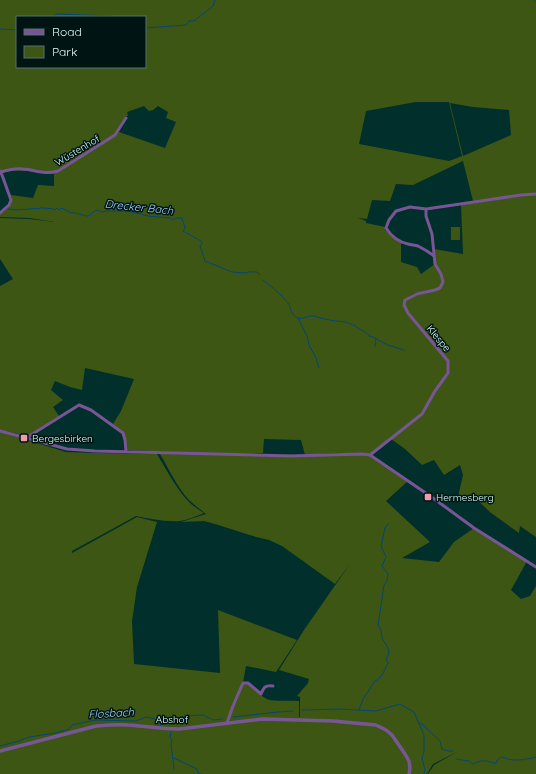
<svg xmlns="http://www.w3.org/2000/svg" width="536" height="774" viewBox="0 0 536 774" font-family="Quicksand,sans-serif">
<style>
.green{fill:#3d5614;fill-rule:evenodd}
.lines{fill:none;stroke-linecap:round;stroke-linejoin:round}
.stream{stroke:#024676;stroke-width:1}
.minor{stroke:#785695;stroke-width:3}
.tertiary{stroke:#785695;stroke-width:3.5}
.poi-dot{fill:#f39aaa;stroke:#001513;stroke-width:1.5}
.labels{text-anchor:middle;stroke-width:3;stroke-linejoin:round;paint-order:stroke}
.street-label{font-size:10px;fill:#d7fdf9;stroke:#001513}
.poi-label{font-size:10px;fill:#d7fdf9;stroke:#001513;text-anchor:start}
.water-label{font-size:11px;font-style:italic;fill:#a2d1fe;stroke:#001513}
</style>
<rect width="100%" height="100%" fill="#002f2c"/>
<path class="green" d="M0 0H536V193L473 201 463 161 413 185 396 184 390 201 372 200 367 219 358 218 366 221V223L385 227V230L401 242V262L417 267 421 274 435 264C440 272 445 278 440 288L416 293 410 296 405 299 403 305 447 361V372L421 414 370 455 336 453 305 455 301 440 264 439 263 453 224 454 127 450 124 433 113 424 121 411 134 379 85 368 82 390 70 387 55 381 51 390 63 400 53 407 59 416 27 436 0 430V286L13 279 0 259V218L29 219 55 222 29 218 0 217V214C7 208 13 206 11 195L33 198 38 185 54 186V174L119 132 165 148 176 122 166 118 168 112 158 106 153 110 149 111 144 106 127 112 128 116H126L114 135 54 172 0 170ZM17 17H145V67H17ZM416 102H449L462 156 449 161 359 144 366 111ZM450 103 473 107 509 110 511 135 463 156Z
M536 195V537L520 526 519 533 491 513 475 498 458 497 463 475 460 465 444 475 434 460 422 465 405 449 391 439 422 414 435 392 449 373 448 360 409 312 404 305 406 300 411 297 435 291 444 282 436 264 434 249 463 254 461 205 521 196Z
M451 227H460V240H451Z
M0 432 66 452 96 453 157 454C166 469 178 492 191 504 195 507 199 510 204 513 196 516 188 520 180 521 165 522 151 519 136 516L72 551V553L137 517 157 522 137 587 132 621 134 664 220 673 218 610 297 640 276 672 246 666 243 683C252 684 258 695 267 699 273 702 291 700 299 701V717H300V697L297 696 308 683 309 679 279 670 304 630 350 564 335 584 282 546 269 540 256 537 215 524 204 521 181 522 206 514C201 510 194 505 189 500 177 487 169 469 160 454L370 455 408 481 386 501 430 542 402 558 439 562 454 542 474 528 527 561 511 590 521 599 530 596 536 586V774H428L434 765 457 752 433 764 427 774H0Z"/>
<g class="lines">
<path class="stream" d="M535 0H536
M54 17 57 14 113 16 114 17
M145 28 186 25 189 21H194L213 6 215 0
M0 29 17 30
M8 209 15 210 43 208 54 209 55 210 57 208 59 210 61 208 64 209 71 213C76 212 83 216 89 216L93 212 97 210 102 212 107 211H127L148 216 170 218 173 220 176 218H182L185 228 183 231 201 241 202 243 200 246 205 261 232 272 246 273C249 271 254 272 257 272L260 275
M263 280C272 287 281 294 288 303 291 307 290 315 298 318 303 320 308 315 313 316 317 316 321 319 325 319 341 323 345 319 360 329 364 332 367 332 369 336 376 337 382 343 388 345 393 347 399 348 404 350
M298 318 307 336 309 345 316 358 319 368
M375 346 376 339
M302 710 339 709 376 711 400 704 414 712 424 735V752L422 758 425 770 424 774
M359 710 363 699 375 681C382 678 385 669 388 663L386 659 389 653 388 648 382 638 381 630 378 625 384 585 387 581 388 574 382 566 386 557 381 546 385 528 389 523
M233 717 278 712 293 711
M419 723 422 724 440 741 442 749 448 751H453
M171 732 170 737 172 741 171 744 174 769
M0 746 19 741 29 737 55 733 69 729 72 725 95 720 136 721 146 717 155 719 160 725 184 716 203 715 213 720 223 719
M174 758 197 769 199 774H202
M456 759 469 761 473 764C485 758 485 762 496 763L498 759 502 757C513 762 524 760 536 757"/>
<path class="minor" d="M0 171 2 175 11 200 9 205 0 213
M1 172C8 170 16 168 23 169 35 170 46 175 58 171L115 135 126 118
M426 209 410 207 396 211 389 220 386 228C391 236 399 242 408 244 411 245 415 245 418 246 424 249 429 252 434 256
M0 431 67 449 95 451 291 456 362 454 370 455 433 498 474 528 536 567
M26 438 79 405 91 410 123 433 125 440 126 452
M370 455 422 414 435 391 443 380 448 373V361L408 313 404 305 405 300 417 294 435 290 440 288 443 282 441 274 435 264 432 234 426 216V209L474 202 521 195 536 194
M227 723 233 706 243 683H248L261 694C264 687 265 685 273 686"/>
<path class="tertiary" d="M0 751 96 726C107 725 118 724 128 725 145 726 161 729 179 729L262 719 333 721 376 725 386 730 392 735 405 754 409 761 410 768 409 774"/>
</g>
<g class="poi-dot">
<rect x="20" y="434" width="8" height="8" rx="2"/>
<rect x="424" y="493" width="8" height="8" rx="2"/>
</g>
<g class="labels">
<g class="street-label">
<text transform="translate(77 150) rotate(-31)" y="4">Wüstenhof</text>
<text transform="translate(439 338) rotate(50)" y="4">Klespe</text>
<text x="172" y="723">Abshof</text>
</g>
<g class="poi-label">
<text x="32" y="442">Bergesbirken</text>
<text x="436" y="501">Hermesberg</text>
</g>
<g class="water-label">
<text transform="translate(139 207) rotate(6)" y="4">Drecker Bach</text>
<text transform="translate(111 713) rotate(-3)" y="4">Flosbach</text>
</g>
</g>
<rect x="16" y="16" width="130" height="52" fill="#001513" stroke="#56726f"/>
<rect x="24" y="29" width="20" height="6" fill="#785695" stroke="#56726f"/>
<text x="52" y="36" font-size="12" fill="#d7fdf9">Road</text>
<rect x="24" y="46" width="20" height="12" fill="#3d5614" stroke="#56726f"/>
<text x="52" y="56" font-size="12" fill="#d7fdf9">Park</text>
</svg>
